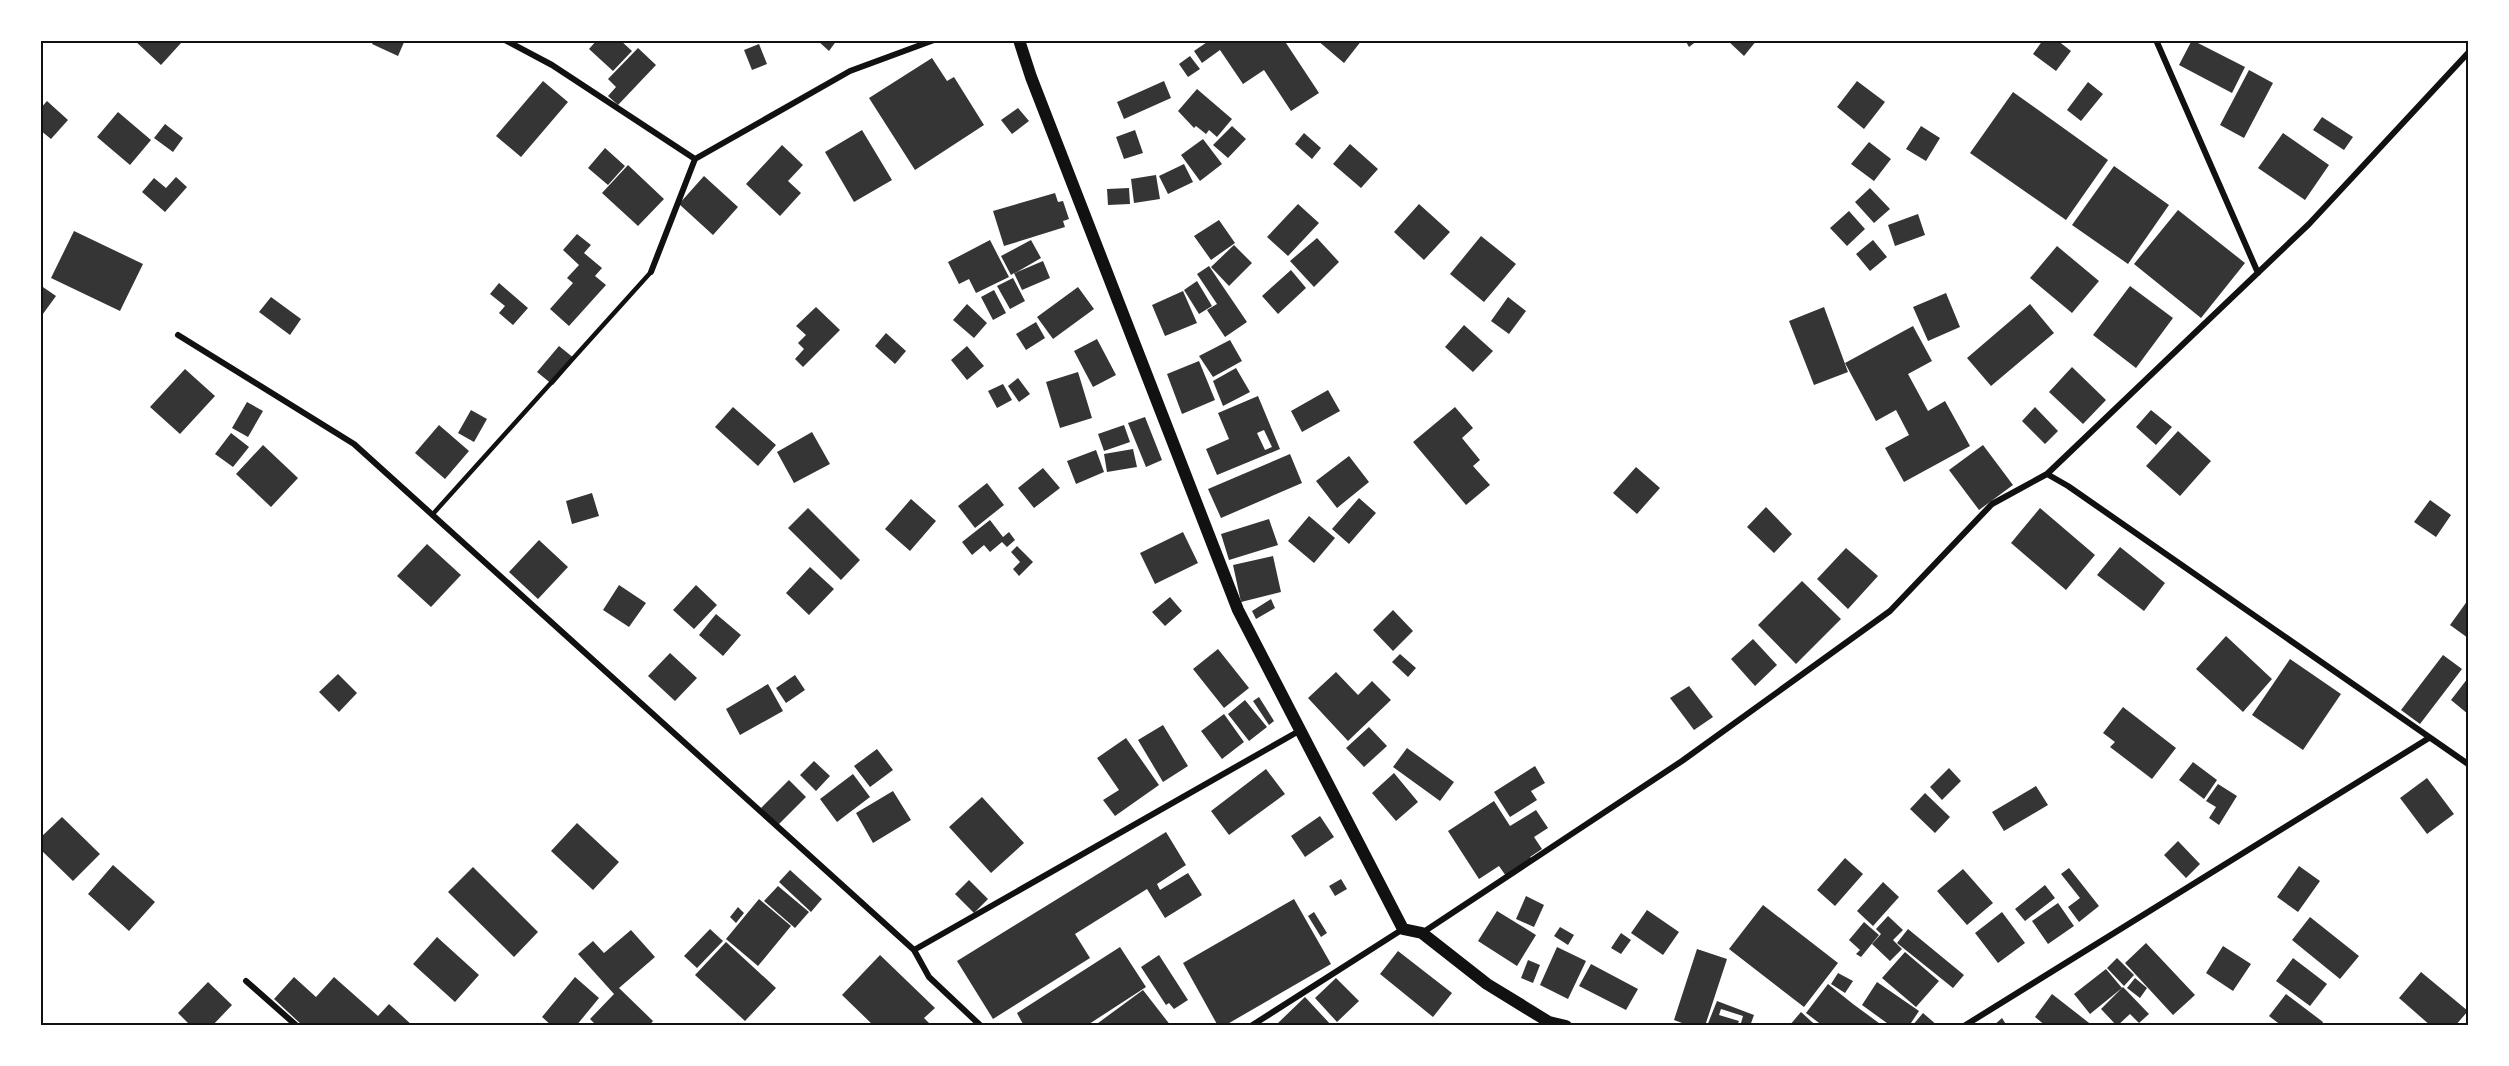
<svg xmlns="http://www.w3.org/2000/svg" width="2509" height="1066" viewBox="0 0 2509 1066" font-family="'Varela Round',sans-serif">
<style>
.building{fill:#353535;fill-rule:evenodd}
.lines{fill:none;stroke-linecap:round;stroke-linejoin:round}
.service{stroke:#111;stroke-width:4.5}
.minor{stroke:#111;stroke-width:6}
.secondary{stroke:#111;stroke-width:12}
.neatline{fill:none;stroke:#111;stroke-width:2}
</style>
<rect width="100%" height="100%" fill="#fff"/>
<path class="building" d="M134 40H178L181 43 161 65Z
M374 40H405L398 56 372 44Z
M597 40H620L632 51 613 71 589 49Z
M817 40H837L829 51Z
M1210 40H1284L1319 93 1291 111 1264 70 1243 84 1220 50 1202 63 1194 51Z
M1317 40H1362L1344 63Z
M1685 40H1698L1689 47Z
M1727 40H1757L1744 56Z
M2043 40H2057L2071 51 2056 71 2033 54Z
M2192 40 2245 67 2232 93 2179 65Z
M759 44 767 64 752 70 744 50Z
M638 48 656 65 618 105 608 96 616 87 608 79Z
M1190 56 1200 69 1188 77 1179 64Z
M932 58 947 81 954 77 984 125 915 170 869 98Z
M2249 70 2273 83 2244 138 2220 125Z
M543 81 568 102 521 157 496 136Z
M1164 81 1171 98 1124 119 1117 102Z
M1857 81 1885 102 1864 129 1837 107Z
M2088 82 2103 94 2081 121 2067 110Z
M1197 89 1232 119 1217 137 1209 130 1206 134 1196 126 1194 128 1178 111Z
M2013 92 2108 160 2066 220 1970 153Z
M47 101 68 120 51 139 40 130V109Z
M1018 108 1029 121 1012 134 1001 120Z
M118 112 151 140 130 165 97 137Z
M2322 117 2353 137 2344 150 2313 130Z
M165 124 183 138 173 152 154 138Z
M1232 126 1246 139 1228 158 1213 145Z
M1921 126 1940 138 1926 161 1906 149Z
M862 130 892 180 854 202 825 152Z
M1135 130 1143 153 1124 159 1116 137Z
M1304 133 1321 148 1312 159 1295 144Z
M2283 133 2329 165 2305 200 2258 168Z
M1203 139 1222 164 1200 181 1181 155Z
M1869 142 1891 159 1874 181 1851 164Z
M1350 144 1378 169 1361 188 1333 164Z
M782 145 803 165 788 181 801 193 780 216 746 184Z
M605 148 625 166 608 185 588 168Z
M1184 164 1193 182 1168 194 1159 176Z
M628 165 664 199 638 226 602 193Z
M2114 166 2169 205 2128 264 2072 225Z
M1156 175 1160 199 1134 203 1131 179Z
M704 176 738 207 713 235 679 204Z
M176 177 187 187 165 212 142 192 154 178 166 188Z
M1129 188 1130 204 1108 205 1107 189Z
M1870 188 1890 209 1874 223 1855 202Z
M1055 193 1058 202 1063 201 1069 219 1063 221 1065 227 1004 246 993 211Z
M1298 204 1319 223 1288 256 1267 237Z
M1419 204 1450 232 1424 260 1394 232Z
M2178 210 2245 263 2201 318 2134 264Z
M1849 211 1865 229 1847 246 1830 228Z
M1918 214 1925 235 1895 246 1888 225Z
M1219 220 1235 243 1211 260 1194 236Z
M74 231 143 264 120 311 51 278Z
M577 234 591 245 584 253 602 268 595 276 606 285 569 326 550 309 573 283 567 278 579 265 563 250Z
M1481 236 1516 264 1484 302 1450 274Z
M1317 238 1339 262 1314 287 1290 261Z
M990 240 1009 277 976 293 969 279 959 284 948 262Z
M1031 240 1041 258 1015 273 1043 261 1050 278 1022 290 1014 273 1011 275 1001 256Z
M1873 240 1887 257 1870 271 1856 254Z
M1234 245 1252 263 1229 286 1211 267Z
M2057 246 2099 281 2072 313 2030 278Z
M1209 266 1247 322 1225 337 1207 310 1217 304 1197 274Z
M1291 270 1306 288 1278 314 1262 296Z
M1013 278 1025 301 1010 309 997 286Z
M1197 281 1212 306 1199 314 1184 290Z
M499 283 528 308 513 325 499 313 505 306 490 294Z
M40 285 56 296 40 318Z
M2130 286 2173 318 2136 368 2093 335Z
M1078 287 1094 309 1053 339 1037 317Z
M994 290 1006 313 993 320 981 297Z
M1183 291 1197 323 1165 336 1152 305Z
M1946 293 1960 327 1928 341 1913 307Z
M271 297 301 319 290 335 259 312Z
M1508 297 1526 311 1509 334 1491 321Z
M967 304 987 323 974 338 953 320Z
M2030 304 2054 333 1991 386 1967 358Z
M816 307 840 330 803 367 795 359 804 349 798 343 806 335 796 326Z
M1824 307 1848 372 1814 385 1789 321Z
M1036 322 1045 338 1026 350 1016 334Z
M1464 325 1493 351 1473 372 1445 347Z
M1913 326 1932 361 1908 374 1928 411 1945 401 1970 446 1904 482 1885 448 1909 435 1896 410 1876 421 1845 363Z
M886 333 906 351 895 364 875 346Z
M1097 339 1116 375 1093 387 1074 351Z
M1230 340 1242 361 1213 377 1199 356Z
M559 346 575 359 553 385 537 372Z
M967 346 984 366 967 380 951 360Z
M1199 361 1215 400 1182 414 1167 374Z
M2072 367 2106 400 2083 424 2049 392Z
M1236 368 1250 392 1223 406 1213 381Z
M185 369 215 396 180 434 150 407Z
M1078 372 1092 418 1060 428 1046 382Z
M1018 378 1030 394 1019 402 1008 386Z
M1003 384 1012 400 997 408 988 391Z
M1328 390 1340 411 1302 432 1291 411Z
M1258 396 1280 449 1217 475 1206 449 1229 439 1218 413ZM1264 430 1272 447 1265 450 1257 433Z
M247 402 263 411 248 437 232 428Z
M733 407 776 445 758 466 715 427Z
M1455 407 1473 428 1462 438 1480 460 1473 466 1490 485 1466 505 1413 442Z
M2035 407 2058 431 2045 444 2022 421Z
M471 410 487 419 474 442 458 433Z
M2151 410 2172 427 2156 445 2136 427Z
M1145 417 1162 460 1146 467 1128 423Z
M439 425 469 451 445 479 415 453Z
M1124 425 1130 442 1104 451 1098 434Z
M2178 431 2211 461 2180 496 2146 466Z
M812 432 830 464 794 483 777 452Z
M231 433 249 447 233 467 215 454Z
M263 445 298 478 271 507 236 474Z
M1983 445 2013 485 1979 510 1949 470Z
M1133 449 1137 467 1107 472 1104 454Z
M1096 450 1104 472 1076 484 1067 461Z
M1290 454 1302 483 1221 518 1208 489Z
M1349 456 1369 482 1337 508 1316 481Z
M1636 467 1660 488 1637 514 1613 493Z
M1043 468 1060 488 1034 508 1018 488Z
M987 483 1004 505 975 528 958 506Z
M592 493 599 516 572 524 566 501Z
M1359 498 1376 513 1349 544 1332 529Z
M911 499 936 521 910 551 885 529Z
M2430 500 2451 515 2436 537 2414 522Z
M1766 507 1792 534 1774 553 1747 527Z
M808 508 860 560 841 580 788 528Z
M2040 508 2095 555 2066 590 2011 543Z
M1309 516 1335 538 1314 563 1288 541Z
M1269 519 1278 545 1229 560 1221 534Z
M990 520 1003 537 1009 532 1015 540 1007 547 1002 542 990 552 984 545 972 555 962 542Z
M1183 532 1198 563 1155 584 1140 553Z
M539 540 568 567 538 599 509 572Z
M427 544 461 575 431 607 397 576Z
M1017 546 1033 562 1019 576 1013 569 1020 562 1011 552Z
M2120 547 2165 583 2144 611 2097 575Z
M1846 548 1878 576 1848 609 1817 579Z
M1273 556 1281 592 1241 602 1233 565Z
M810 567 834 589 809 615 786 593Z
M1802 581 1841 619 1796 664 1758 625Z
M619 585 646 603 629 627 603 610Z
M696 585 717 605 694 629 673 610Z
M1170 597 1182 611 1165 626 1152 612Z
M1271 599 1275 608 1256 619 1252 611Z
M2468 600V638L2450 625Z
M1393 610 1413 631 1393 651 1373 630Z
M716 614 741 635 723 656 699 635Z
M2226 636 2272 679 2243 712 2196 669Z
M1753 639 1777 665 1755 686 1731 659Z
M1218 649 1249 688 1224 708 1193 669Z
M670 653 697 678 675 701 648 676Z
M1400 654 1416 668 1408 677 1392 662Z
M2443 655 2462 669 2420 724 2401 710Z
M2290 659 2341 694 2303 750 2252 715Z
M1336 672 1358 695 1372 681 1391 700 1348 741 1308 698Z
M338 674 357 693 339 712 319 692Z
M795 675 805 690 786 703 776 688Z
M2468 678V714L2451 700Z
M768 684 783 711 740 735 726 709Z
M1689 686 1713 717 1694 730 1670 698Z
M1259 697 1274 721 1269 725 1253 701Z
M1245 700 1267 727 1249 741 1228 714Z
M2123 707 2176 748 2152 779 2110 747 2115 742 2103 733Z
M1224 714 1244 742 1222 759 1201 731Z
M1163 725 1188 766 1163 782 1138 740Z
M1369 727 1387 746 1364 767 1346 748Z
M1126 738 1159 785 1115 816 1103 800 1119 790 1097 758Z
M1407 748 1454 782 1440 801 1393 767Z
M877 749 893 770 870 787 854 766Z
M814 761 830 776 816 791 800 775Z
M2193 762 2217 780 2204 799 2179 780Z
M1535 766 1545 783 1531 791 1537 800 1510 817 1494 792Z
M1949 768 1961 781 1942 800 1930 787Z
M1266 769 1285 794 1229 835 1211 811Z
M1394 773 1418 802 1396 821 1372 793Z
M853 774 870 797 837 822 820 799Z
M2427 778 2454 814 2427 834 2400 798Z
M789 780 806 797 778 825 761 808Z
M2218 784 2237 796 2219 825 2209 818 2216 807 2206 801Z
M2036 786 2048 805 2004 831 1992 812Z
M893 791 911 820 873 843 856 813Z
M1925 793 1950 817 1935 833 1910 809Z
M982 797 1024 843 991 873 949 827Z
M1494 801 1510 826 1536 810 1548 828 1534 837 1542 849 1530 857 1532 859 1506 876 1499 866 1479 879 1448 831Z
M1320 816 1334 837 1305 857 1291 836Z
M62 817 100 854 73 881 40 849V838Z
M577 823 619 862 593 890 551 851Z
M1166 832 1186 865 1157 884 1160 890 1188 873 1202 895 1165 918 1147 889 1075 934 1090 958 993 1019 957 961Z
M2178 841 2200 864 2186 878 2164 855Z
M1845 858 1863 874 1835 906 1817 890Z
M113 865 155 902 129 931 88 894Z
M2299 866 2320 881 2298 912 2277 897Z
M473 867 538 932 514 957 448 892Z
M2069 868 2099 906 2079 922 2068 907 2080 898 2061 874Z
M1963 869 1993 903 1967 925 1937 891Z
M790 870 822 899 811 912 779 882Z
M1341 879 1347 889 1335 896 1329 886Z
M969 880 988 899 974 913 955 894Z
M1883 882 1899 897 1873 926 1857 911Z
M2045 885 2055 898 2025 921 2015 909Z
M778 886 809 912 795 928 764 901Z
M1526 896 1544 905 1534 927 1516 919Z
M759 899 791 926 758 966 726 939Z
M1294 899 1331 964 1224 1026H1218L1183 963Z
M2058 903 2074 926 2048 944 2032 921Z
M1763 905 1838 963 1804 1007 1729 949Z
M738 907 744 913 736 923 730 917Z
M1647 910 1679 932 1663 955 1631 933Z
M1497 911 1536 935 1517 966 1478 941Z
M1314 912 1327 933 1321 937 1308 916Z
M2002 912 2025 943 1998 963 1975 933Z
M1888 916 1903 930 1893 940 1902 949 1890 961 1872 944 1881 934 1876 929Z
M2310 917 2359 956 2340 979 2292 940Z
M1864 922 1879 935 1861 957 1856 954 1860 950 1849 940Z
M1560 927 1574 935 1568 945 1554 936Z
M710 929 723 941 697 968 684 956Z
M1908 929 1964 975 1953 988 1897 943Z
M631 930 655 957 619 988 653 1021 649 1026H597L590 1019 614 994 578 954 593 941 604 953Z
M1621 933 1631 940 1621 954 1611 948Z
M437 937 479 975 455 1002 413 964Z
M726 942 776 988 745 1021 695 975Z
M2146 943 2195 995 2173 1015 2125 963Z
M2223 946 2251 964 2233 991 2206 973Z
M1120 947 1146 987 1086 1026H1024L1017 1013Z
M1557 947 1586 961 1568 999 1540 985Z
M1697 949 1727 959 1705 1026H1690L1674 1020Z
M1398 951 1452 993 1433 1017 1380 974Z
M1905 952 1939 981 1916 1007 1882 978Z
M880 955 935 1008 924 1018 932 1026H874L842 995Z
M1159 955 1188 1000 1174 1009 1169 1003 1166 1005 1141 967Z
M2117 958 2134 975 2124 986 2107 968Z
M2293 958 2327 984 2310 1006 2276 981Z
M1528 960 1540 965 1533 983 1521 978Z
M1591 964 1638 989 1626 1010 1579 986Z
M2106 969 2122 988 2090 1014 2074 994Z
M2421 972 2468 1011 2455 1026H2431L2399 998Z
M1838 973 1853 981 1845 993 1831 984Z
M294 977 316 997 334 977 378 1016 389 1004 413 1026H354L352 1023 350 1026H303L274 999Z
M575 977 599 998 576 1026H552L542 1017Z
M1336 978 1359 1001 1337 1022 1315 998Z
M2135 978 2147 988 2140 998 2127 988Z
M208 982 232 1005 212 1026H191L178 1013Z
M1877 982 1919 1011 1909 1026H1891L1862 1005Z
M1828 984 1853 1004 1883 1026H1823L1806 1013Z
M2123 987 2149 1014 2139 1023 2130 1014 2117 1026 2101 1009Z
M1143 990 1171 1026H1094Z
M2052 994 2093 1026H2046L2035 1017Z
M2286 994 2323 1022 2321 1026H2282L2269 1016Z
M1305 997 1332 1026H1280L1278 1023Z
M1717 1001 1754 1015 1750 1026 1741 1023 1743 1016 1721 1009 1719 1015 1739 1021 1737 1026H1707Z
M1801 1012 1812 1022 1817 1026H1789Z
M1923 1013 1938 1026H1912Z
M2002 1018 2007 1026H1993Z"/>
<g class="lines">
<path class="service" d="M432 515 651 272"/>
<path class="minor" d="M505 40 552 65 695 159
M2156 40 2258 273
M651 272 695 159 850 71 934 40
M178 335 354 444 914 950 929 977 981 1026
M2047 474 2068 486 2468 764
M1422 933 1682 761 1890 611 1992 504 2047 474 2309 224 2468 53
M914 950 1299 731
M246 981 297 1026
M1251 1026 1403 929
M1964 1026 2429 738"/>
<path class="secondary" d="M1019 40 1031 77 1238 610 1403 929 1422 933 1487 984 1549 1022 1566 1026"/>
</g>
<rect width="2509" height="1066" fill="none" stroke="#ffffff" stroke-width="84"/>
<rect x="42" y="42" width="2425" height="982" class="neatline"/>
</svg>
